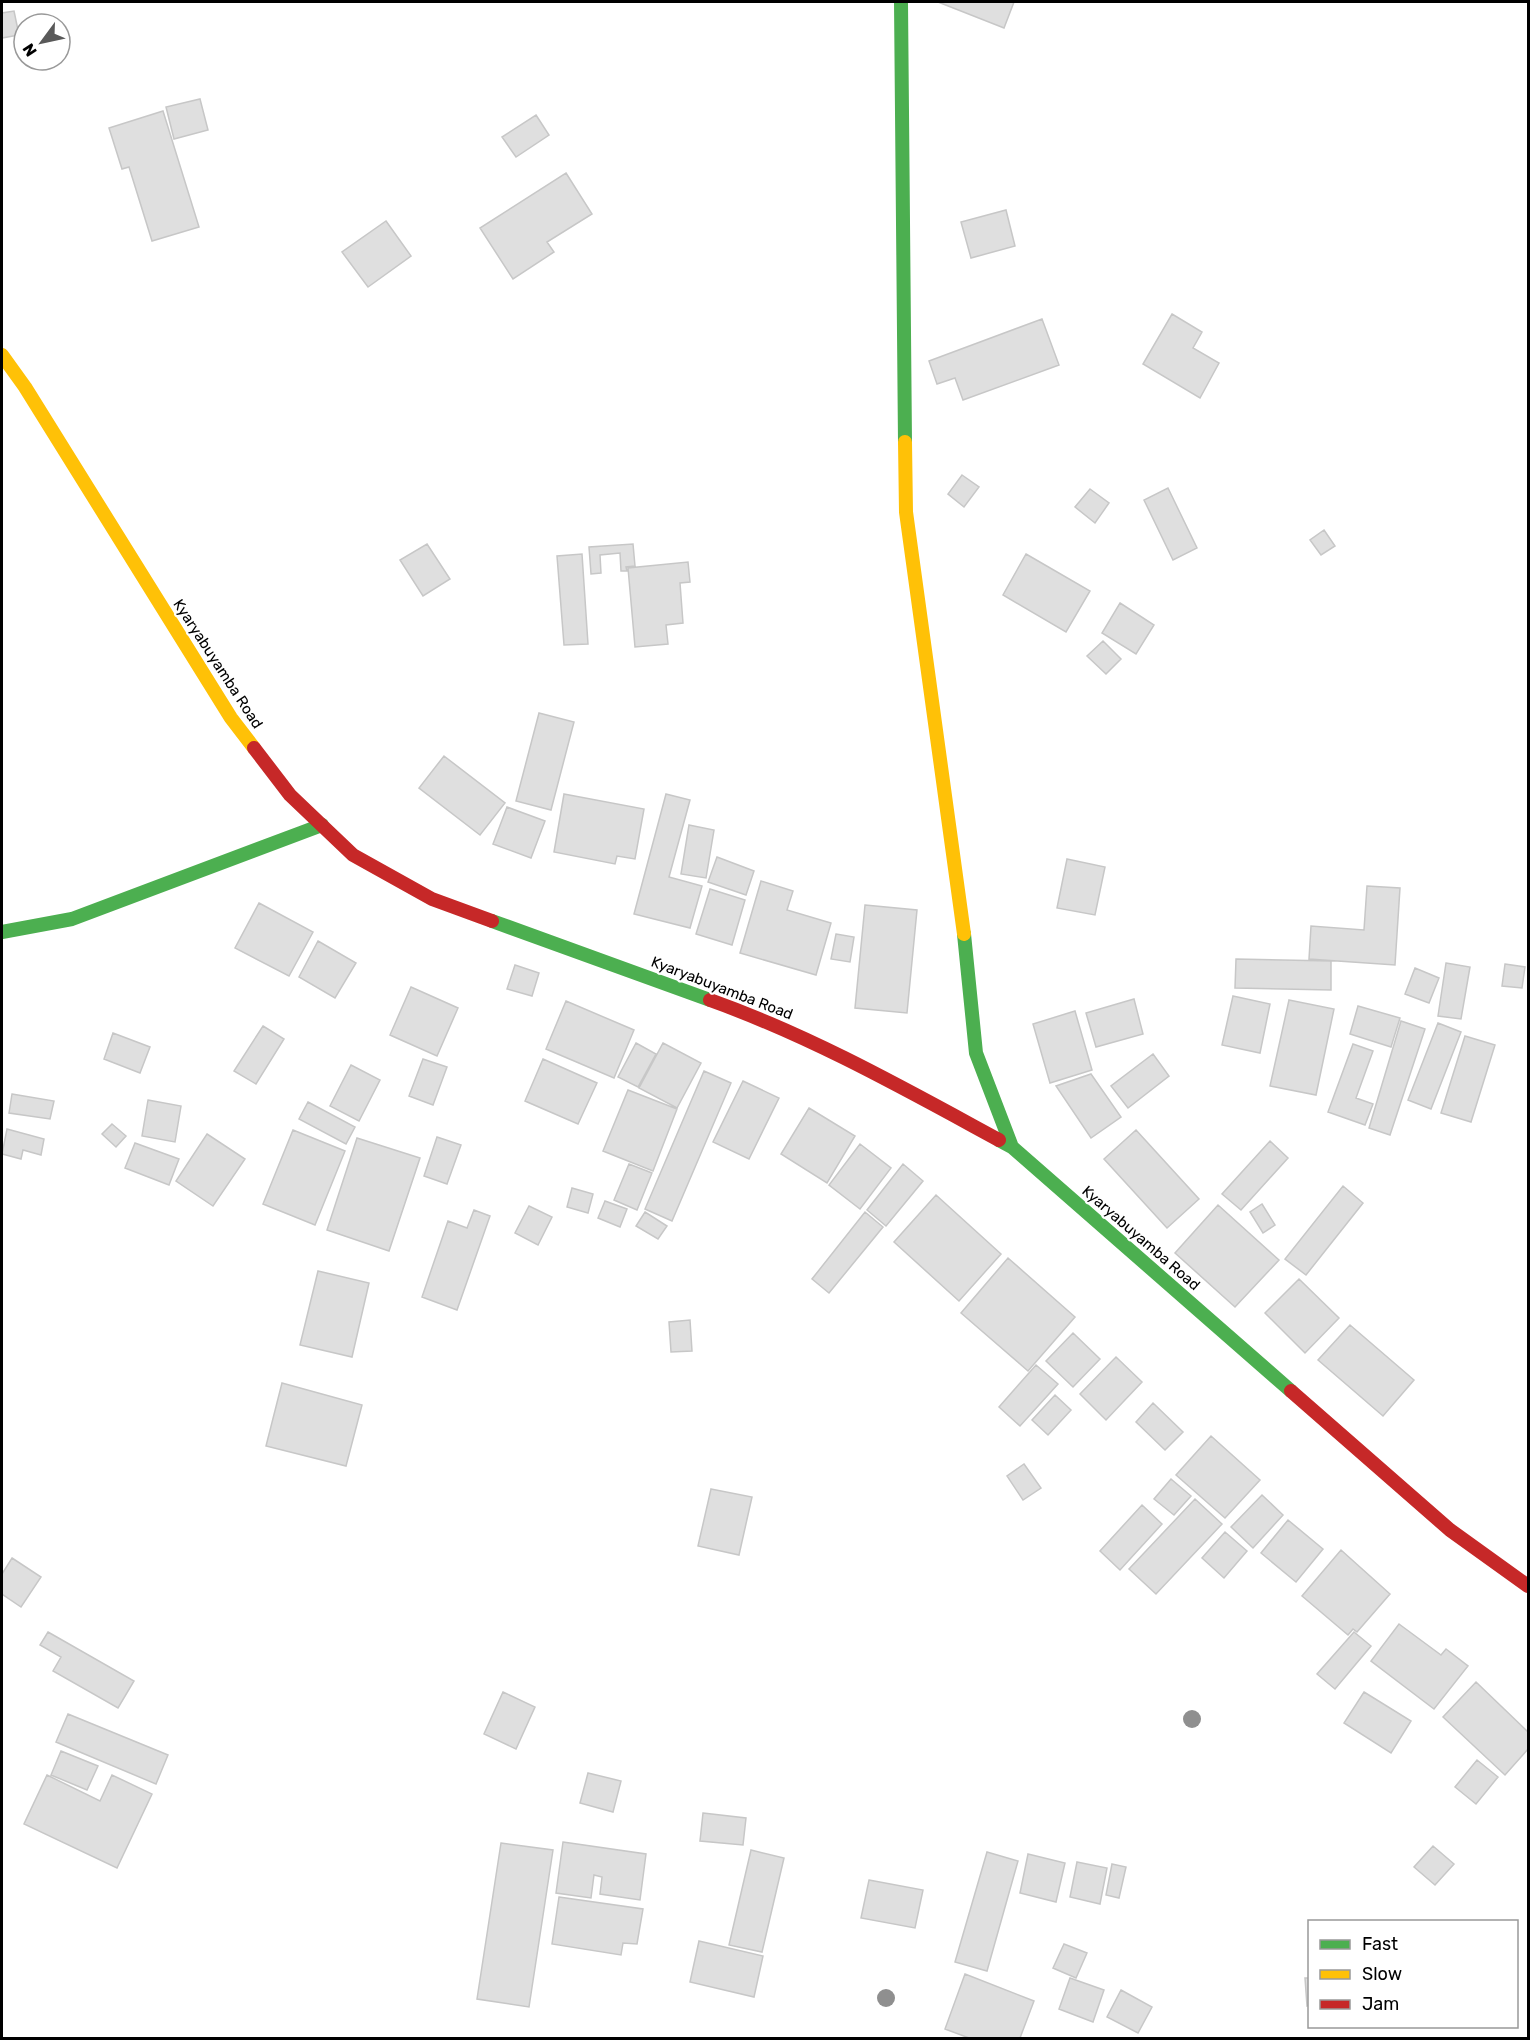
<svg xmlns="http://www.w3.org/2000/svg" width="1530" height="2040" viewBox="0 0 1530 2040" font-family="Rubik,sans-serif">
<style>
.building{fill:#dfdfdf;stroke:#c7c7c7;stroke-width:1.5}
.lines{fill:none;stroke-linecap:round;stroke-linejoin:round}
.fast{stroke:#4caf50;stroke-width:14}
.slow{stroke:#ffc107;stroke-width:14}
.jam{stroke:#c62828;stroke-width:14}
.tree{fill:#8f8f8f}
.labels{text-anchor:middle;stroke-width:4.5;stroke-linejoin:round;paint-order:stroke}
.street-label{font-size:15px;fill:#000;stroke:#fff}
</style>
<rect width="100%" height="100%" fill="#fff"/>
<path class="building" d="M938 2H1014L1004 28Z
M14 11 19 35 2 38V13Z
M200 99 208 130 174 139 166 107Z
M163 111 199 227 152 241 129 167 122 169 109 128Z
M536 115 549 135 516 157 502 137Z
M566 173 592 214 547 242 554 252 513 279 480 228Z
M1006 210 1015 246 971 258 961 222Z
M386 221 411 256 368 287 342 252Z
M1172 314 1202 332 1193 348 1219 363 1200 398 1143 364Z
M1042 319 1059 365 963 400 955 378 937 384 929 361Z
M962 475 979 487 964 507 948 494Z
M1168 488 1197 548 1173 560 1144 500Z
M1090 489 1109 503 1095 523 1075 507Z
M1324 530 1335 546 1321 555 1310 540Z
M427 544 450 579 423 596 400 560Z
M633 544 635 566 626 567 627 571H621L620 553 600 555 601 573 591 574 589 547Z
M582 554 588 644 564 645 557 556Z
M1026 554 1090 591 1066 632 1003 595Z
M688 562 690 582 680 583 683 623 666 625 668 644 635 647 628 568Z
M1120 603 1154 625 1136 654 1102 633Z
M1103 641 1121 659 1106 674 1087 656Z
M539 713 574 722 551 810 516 801Z
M444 756 505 803 480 835 419 788Z
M564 794 644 809 635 859 617 856 615 864 554 852Z
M666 794 690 800 669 877 702 886 690 928 634 914Z
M507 807 545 821 531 858 493 844Z
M689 825 714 830 706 878 681 874Z
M717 857 754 871 746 895 708 882Z
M1067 859 1105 867 1095 915 1057 908Z
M761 881 793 891 787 910 831 923 816 975 740 953Z
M1367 886 1400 888 1395 965 1309 959 1311 926 1364 930Z
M710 889 745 900 732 945 696 934Z
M259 903 313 932 289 976 235 948Z
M865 905 917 910 907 1013 855 1008Z
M836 934 854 937 850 962 831 959Z
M318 941 356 963 335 998 299 977Z
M1236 959 1331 961V990L1235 988Z
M1446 963 1470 967 1461 1019 1438 1016Z
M1505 964 1525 967 1522 988 1502 986Z
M515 965 539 973 532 996 507 989Z
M1415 968 1439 978 1429 1003 1405 994Z
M411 987 458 1008 437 1056 390 1035Z
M1233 996 1270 1004 1260 1053 1222 1045Z
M1134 999 1143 1034 1096 1047 1086 1013Z
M1289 1000 1334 1009 1316 1095 1270 1086Z
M566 1001 634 1030 614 1078 546 1049Z
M1358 1006 1400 1018 1391 1047 1350 1034Z
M1075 1011 1092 1070 1050 1083 1033 1024Z
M1401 1021 1425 1029 1390 1135 1369 1128Z
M1438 1023 1461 1032 1431 1109 1408 1100Z
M263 1026 284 1039 256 1084 234 1071Z
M113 1033 150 1047 140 1073 104 1059Z
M1465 1036 1495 1045 1471 1122 1441 1113Z
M636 1043 656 1054 638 1087 618 1077Z
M663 1043 701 1063 677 1108 639 1088Z
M1353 1044 1373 1051 1356 1098 1373 1104 1365 1125 1328 1112Z
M1153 1054 1169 1076 1128 1108 1111 1086Z
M423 1059 447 1067 433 1105 409 1096Z
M543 1059 597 1083 578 1124 525 1101Z
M351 1065 380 1080 359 1121 330 1106Z
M704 1071 731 1083 672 1221 645 1209Z
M1091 1074 1121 1117 1091 1138 1056 1086Z
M743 1081 779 1098 749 1159 713 1142Z
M628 1090 677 1109 653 1171 603 1151Z
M12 1094 54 1101 50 1119 9 1113Z
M148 1100 181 1106 175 1142 142 1136Z
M308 1102 355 1127 346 1144 299 1119Z
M809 1108 855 1136 827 1183 781 1154Z
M112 1124 126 1136 116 1147 102 1134Z
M7 1129 44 1139 41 1155 23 1150 21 1159 2 1154Z
M293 1130 345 1151 315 1225 263 1204Z
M1136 1130 1199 1199 1167 1228 1104 1159Z
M207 1134 245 1159 213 1206 176 1181Z
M437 1137 461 1145 447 1184 424 1176Z
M357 1138 420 1158 389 1251 327 1230Z
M1270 1141 1288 1158 1241 1210 1222 1194Z
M135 1143 179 1159 169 1185 125 1168Z
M860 1144 891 1168 860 1209 829 1185Z
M629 1164 652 1173 637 1210 614 1200Z
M903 1164 923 1181 886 1226 867 1210Z
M1343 1186 1363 1203 1306 1275 1285 1259Z
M572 1188 593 1194 588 1213 567 1207Z
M936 1195 1001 1254 959 1301 894 1242Z
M605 1201 627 1209 620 1227 598 1218Z
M1262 1204 1275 1225 1263 1233 1250 1212Z
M1218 1205 1279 1260 1235 1307 1175 1253Z
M529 1206 552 1217 538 1245 515 1233Z
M474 1210 490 1216 457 1310 422 1297 448 1221 467 1228Z
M645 1212 667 1226 658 1239 636 1226Z
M865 1212 883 1227 829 1293 812 1279Z
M1008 1258 1075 1317 1028 1371 961 1313Z
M318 1271 369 1283 352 1357 300 1345Z
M1299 1279 1339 1318 1305 1353 1265 1313Z
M690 1320 692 1351 671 1352 669 1322Z
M1350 1325 1414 1380 1383 1416 1318 1360Z
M1073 1333 1100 1359 1073 1387 1046 1361Z
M1116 1357 1142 1382 1106 1420 1080 1394Z
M1036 1365 1058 1384 1020 1426 999 1407Z
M282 1383 362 1405 346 1466 266 1446Z
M1055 1395 1071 1410 1048 1435 1032 1420Z
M1153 1403 1183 1432 1165 1450 1136 1422Z
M1211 1436 1260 1480 1225 1518 1176 1475Z
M1024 1464 1041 1488 1023 1500 1007 1476Z
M1171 1479 1191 1496 1174 1515 1154 1499Z
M711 1489 752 1497 739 1555 698 1546Z
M1262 1495 1283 1515 1253 1548 1231 1527Z
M1195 1499 1222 1524 1156 1594 1129 1569Z
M1142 1505 1162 1524 1120 1570 1100 1551Z
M1288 1520 1323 1549 1296 1582 1261 1553Z
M1225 1532 1247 1551 1224 1578 1202 1558Z
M1341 1550 1390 1594 1357 1632 1353 1629 1348 1635 1302 1596Z
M12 1558 41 1577 21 1607 2 1594V1574Z
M1399 1624 1441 1655 1446 1649 1468 1666 1434 1709 1371 1661Z
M48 1632 134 1681 118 1708 53 1671 61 1657 40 1645Z
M1354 1632 1371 1646 1335 1689 1317 1674Z
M1476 1682 1528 1732V1749L1505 1775 1443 1717Z
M503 1692 535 1707 516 1749 484 1734Z
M1364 1692 1411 1721 1391 1753 1344 1723Z
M68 1714 168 1755 156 1784 56 1742Z
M61 1751 98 1766 87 1790 51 1775Z
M1477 1760 1498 1777 1476 1804 1455 1787Z
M588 1773 621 1781 613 1812 580 1803Z
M47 1775 100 1801 112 1775 152 1794 117 1868 24 1824Z
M703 1813 746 1818 743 1845 700 1841Z
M563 1842 646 1854 640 1900 600 1894 602 1877 594 1875 591 1898 556 1893Z
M501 1843 553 1850 529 2007 477 1999Z
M1433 1846 1454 1864 1435 1885 1414 1867Z
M751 1850 784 1858 762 1952 729 1945Z
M987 1852 1018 1861 987 1971 955 1962Z
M1028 1854 1065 1863 1056 1902 1020 1893Z
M1077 1862 1107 1868 1100 1904 1070 1897Z
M1112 1864 1126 1867 1119 1898 1106 1895Z
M869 1880 923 1890 915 1928 861 1918Z
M559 1897 643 1909 637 1944 623 1943 621 1955 552 1944Z
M699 1941 763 1956 754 1997 690 1982Z
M1064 1944 1087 1953 1076 1978 1053 1968Z
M965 1974 1034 2001 1020 2038H969L945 2029Z
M1070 1978 1104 1990 1093 2022 1059 2009Z
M1305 1978H1310V2005L1307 2006Z
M1121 1990 1152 2007 1138 2033 1107 2017Z"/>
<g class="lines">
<path class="fast" d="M901 2 905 442
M492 921 710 1000
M2 932 72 919 322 825
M964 934 976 1053 1012 1147
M999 1140 1012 1147 1291 1391"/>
<path class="slow" d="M2 355 25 387 231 718 254 748
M905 442 906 512 964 934"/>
<path class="jam" d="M254 748 290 795 353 855 432 899 492 921
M710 1000C811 1036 905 1089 999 1140
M1291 1391 1450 1530 1528 1586"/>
</g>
<g class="tree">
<circle cx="1192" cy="1719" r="9"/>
<circle cx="886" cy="1998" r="9"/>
</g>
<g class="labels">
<g class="street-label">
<text transform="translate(218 664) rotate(57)" y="5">Kyaryabuyamba Road</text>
<text transform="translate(722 988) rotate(21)" y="5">Kyaryabuyamba Road</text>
<text transform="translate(1141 1238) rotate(41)" y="5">Kyaryabuyamba Road</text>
</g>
</g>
<rect width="1530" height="2040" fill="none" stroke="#000000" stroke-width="6"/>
<rect x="1308" y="1920" width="210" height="108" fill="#ffffff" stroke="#999999" stroke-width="1.5"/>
<rect x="1320" y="1940" width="30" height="9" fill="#4caf50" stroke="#999999" stroke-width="1.5"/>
<text x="1362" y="1950" font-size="18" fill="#000000">Fast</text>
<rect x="1320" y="1970" width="30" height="9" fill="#ffc107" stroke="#999999" stroke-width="1.5"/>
<text x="1362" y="1980" font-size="18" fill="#000000">Slow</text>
<rect x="1320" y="2000" width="30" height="9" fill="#c62828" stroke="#999999" stroke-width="1.5"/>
<text x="1362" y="2010" font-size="18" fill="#000000">Jam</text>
<g transform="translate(42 42) rotate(237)"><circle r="28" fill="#ffffff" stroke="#999999" stroke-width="1.5"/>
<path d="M0-4.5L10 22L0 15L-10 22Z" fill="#595959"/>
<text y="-9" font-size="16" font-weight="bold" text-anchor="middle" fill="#000000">N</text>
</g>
</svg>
